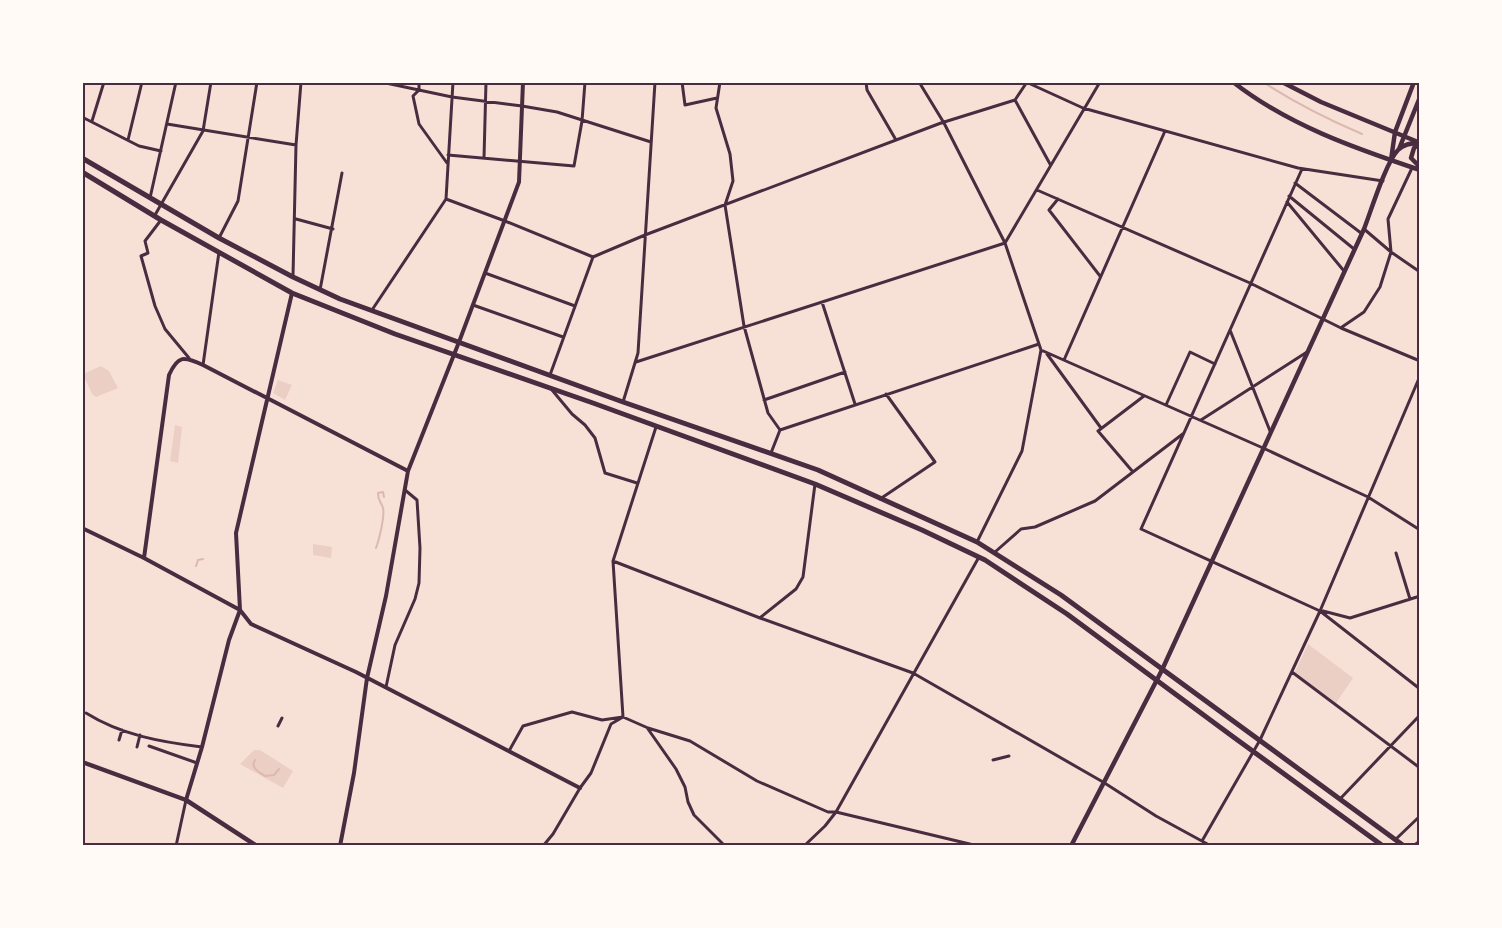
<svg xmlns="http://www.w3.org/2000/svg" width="1502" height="928" viewBox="0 0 1502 928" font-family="'Asap Condensed',sans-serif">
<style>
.green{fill:#ebcfc5}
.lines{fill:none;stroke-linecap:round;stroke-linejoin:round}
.stream{stroke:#dcb8b0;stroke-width:2}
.minor{stroke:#4a2c40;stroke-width:3}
.tertiary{stroke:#4a2c40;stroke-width:4}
.secondary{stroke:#4a2c40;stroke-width:4.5}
.primary{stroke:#4a2c40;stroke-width:5}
.neatline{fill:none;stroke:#4a2c40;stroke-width:2}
</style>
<rect width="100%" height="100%" fill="#f7e1d7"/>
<path class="green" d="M101 366 109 371 118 388 96 397 92 394 83 374Z
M278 380 292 385 285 400 273 393Z
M175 425 182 427 178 463 170 461Z
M313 544 332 547 331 558 313 555Z
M1308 644 1353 678 1336 703 1295 672Z
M254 750H260L293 771 283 788 240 764Z"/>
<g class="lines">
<path class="stream" d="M1263 82C1295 103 1327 119 1362 134
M376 548C379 540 385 516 383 508 381 501 378 502 378 493L383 492 384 497
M196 566 198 560 203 559
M255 760C250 768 259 772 265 776L274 775 279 769"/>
<path class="minor" d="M381 82 452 97 522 106 557 112 651 142
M419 82V90L413 96 419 124 447 163
M682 82 685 105 717 98
M720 82 716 108 730 154 733 181 725 205 744 326 768 413 780 430
M866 82 867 90 896 140
M919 82 944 123 1005 243 1041 350 1022 451 977 542
M1026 82 1083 108 1298 168 1383 181
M1015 100 1050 164
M1015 100 1027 82
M82 117 139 146 161 151
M92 121 104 82
M167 124 296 145
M128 140 142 82
M448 155 574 166 582 121 585 82
M484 158 486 82
M1302 169 1141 529 1320 611 1420 689
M1295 183 1361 233
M1037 190 1250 283 1341 328 1420 361
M1289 196 1354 249
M150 198 176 82
M446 199 505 221 593 257
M1058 199 1049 210 1100 276
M1287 202 1344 271
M155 215 203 131 211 82
M296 219 333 229
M161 220 145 241 148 253 141 256 155 306 165 329 189 358
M1364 229 1391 252 1420 272
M219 238 238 201 257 82
M485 273 575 306
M293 276 296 145 301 82
M320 290 342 173
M822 302 855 404
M473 305 563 337
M372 310 446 199 453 82
M1342 327 1364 312 1380 287 1391 252 1388 219 1412 168
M1230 330 1270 431
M1041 350 1263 448 1368 497 1420 530
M1047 354 1101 428
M1064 360 1165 131
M636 362 1005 243 1100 82
M203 365 219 252
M550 375 593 257 645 235 941 123 1015 100
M552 390 572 414 585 425 595 438 605 473 637 483
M764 400 845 372
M623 402 638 353 655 82
M1166 405 1190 352 1215 364
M1201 420 1307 352
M780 430 1039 344
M771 453 780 430
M1133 472 1098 431 1144 396
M880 499 935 462 886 394
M995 552 1021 529 1035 527 1095 501 1184 433
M1396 553 1410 599
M613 561 760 618 913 673 1103 782 1156 816 1211 846
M1323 611 1350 618 1420 596
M761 617 796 589 803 577 815 484
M1292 672 1420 768
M386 687 395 645 415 599 419 583 420 548 417 500 405 490
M86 713C121 735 161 742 202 747
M278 726 282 718
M648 729 676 769 685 787 688 802 694 815 725 846
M119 740 122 730
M149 746 197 763
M137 747 140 735
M509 751 523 726 572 712 602 720 623 717 648 728 690 741 757 781 828 812H836L978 846
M993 760 1009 756
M1340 799 1420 715
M1396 839 1420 816
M1202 841 1260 740 1320 611 1420 376
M176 846 186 800
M543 846 553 834 580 788 591 773 611 724 623 717 613 561 656 427
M804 846 825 826 836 812 979 557
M1413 846 1420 841"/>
<path class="tertiary" d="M82 528 144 558 240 610 251 624 356 672 580 788
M144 558 169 375C178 355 184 356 203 365L408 471
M186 800 202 747 229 640 240 610 236 533 292 293
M340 846 354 773 367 678 386 596 408 471 459 342 519 182 523 82"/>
<path class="secondary" d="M1233 82C1288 125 1354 148 1420 170
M1282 82 1321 102 1418 142
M1420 144 1414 148 1411 158 1420 167
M1399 149 1420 97
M1391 160 1395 132 1414 82
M82 762 186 800 257 846
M1071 846 1162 670 1364 229C1371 211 1386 162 1398 150 1404 144 1411 143 1420 143"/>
<path class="primary" d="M82 158 219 238 293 277 340 299 623 402 818 470 977 542 1061 595 1404 846
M82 172 161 220 292 293 395 334 593 403 815 484 922 530 985 560 1067 614 1232 736 1383 846"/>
</g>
<rect width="1502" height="928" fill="none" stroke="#fffaf5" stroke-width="168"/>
<rect x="84" y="84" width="1334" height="760" class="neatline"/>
</svg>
